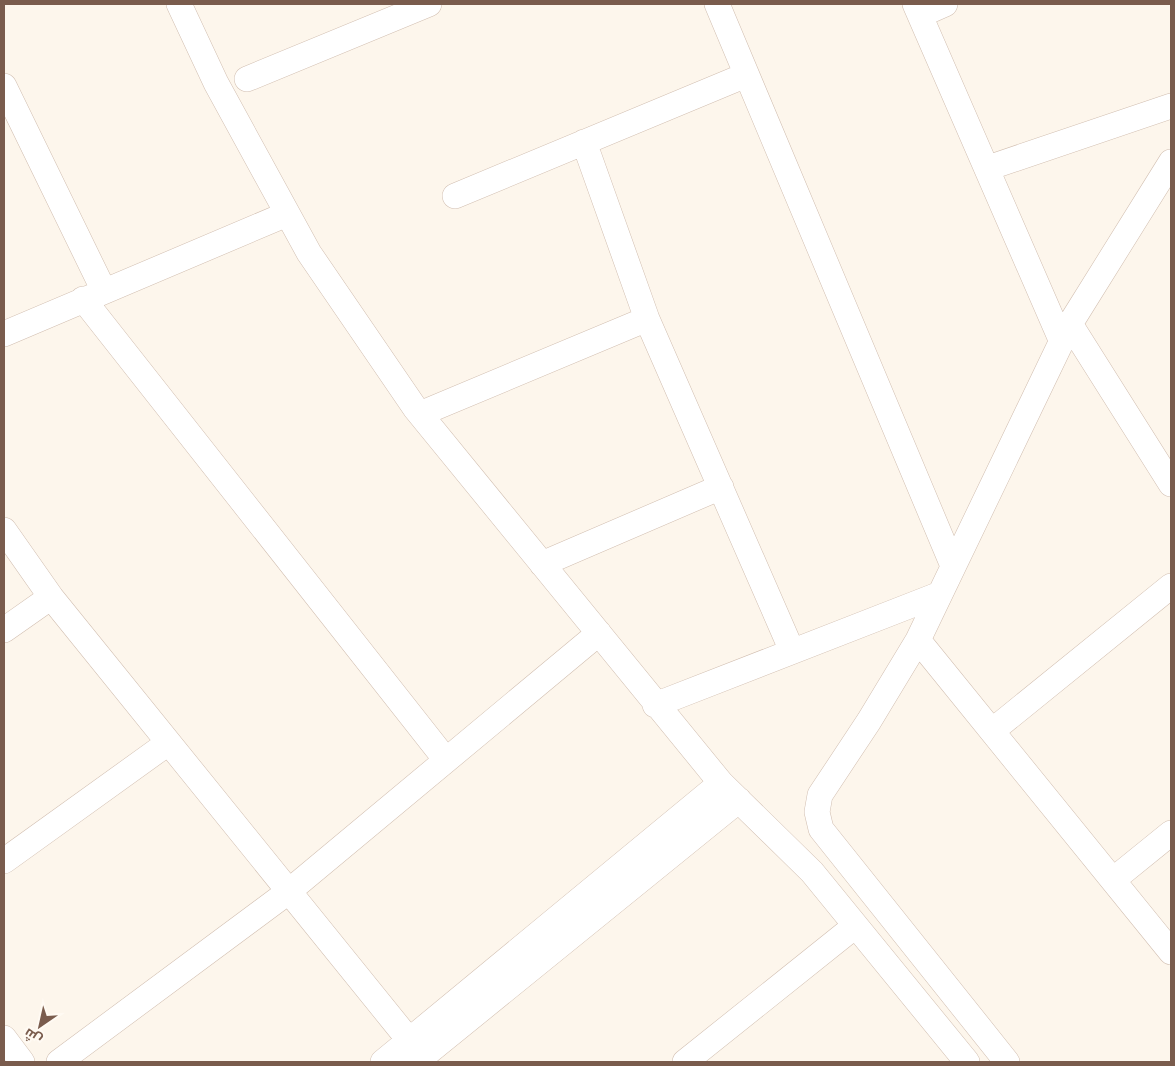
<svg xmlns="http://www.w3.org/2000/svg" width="1175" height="1066" viewBox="0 0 1175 1066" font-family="Quicksand,Cairo,sans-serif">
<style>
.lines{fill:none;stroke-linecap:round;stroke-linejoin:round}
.minor-casing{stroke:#d1beb0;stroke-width:26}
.minor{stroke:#fff;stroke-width:25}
</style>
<rect width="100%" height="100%" fill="#fdf6ec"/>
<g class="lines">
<g class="minor-casing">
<path id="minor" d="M179 4 216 83 309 253 415 408 721 783 812 872 967 1062
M717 4 953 566
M915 4 1062 342
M920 15 945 4
M247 79 429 4
M4 86 104 291
M584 142 647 319 792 651
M988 168 1171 106
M455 196 746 75
M83 299 446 760
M1070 324 1171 484
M4 334 287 214
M420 414 647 319
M4 530 51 597 409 1040
M542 564 721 487
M4 630 51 597
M918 640 1171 952
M655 705 940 594
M992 731 1171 586
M4 861 168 743
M1113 880 1171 833
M4 1038 22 1062
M59 1062 288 892 599 633
M383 1062 721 783
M416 1062 739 800
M685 1062 855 926
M1007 1062 821 829 817 812 820 795 869 721 918 640 1070 324 1171 162"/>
</g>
<use href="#minor" class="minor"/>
</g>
<rect width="1175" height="1066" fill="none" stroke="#7a5c4d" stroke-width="10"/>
<g transform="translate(40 1026) rotate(214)" stroke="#fffaf3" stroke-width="4" paint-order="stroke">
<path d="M0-4L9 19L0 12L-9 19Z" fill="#7a5c4d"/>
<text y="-8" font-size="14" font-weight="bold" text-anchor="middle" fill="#7a5c4d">ش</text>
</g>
</svg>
